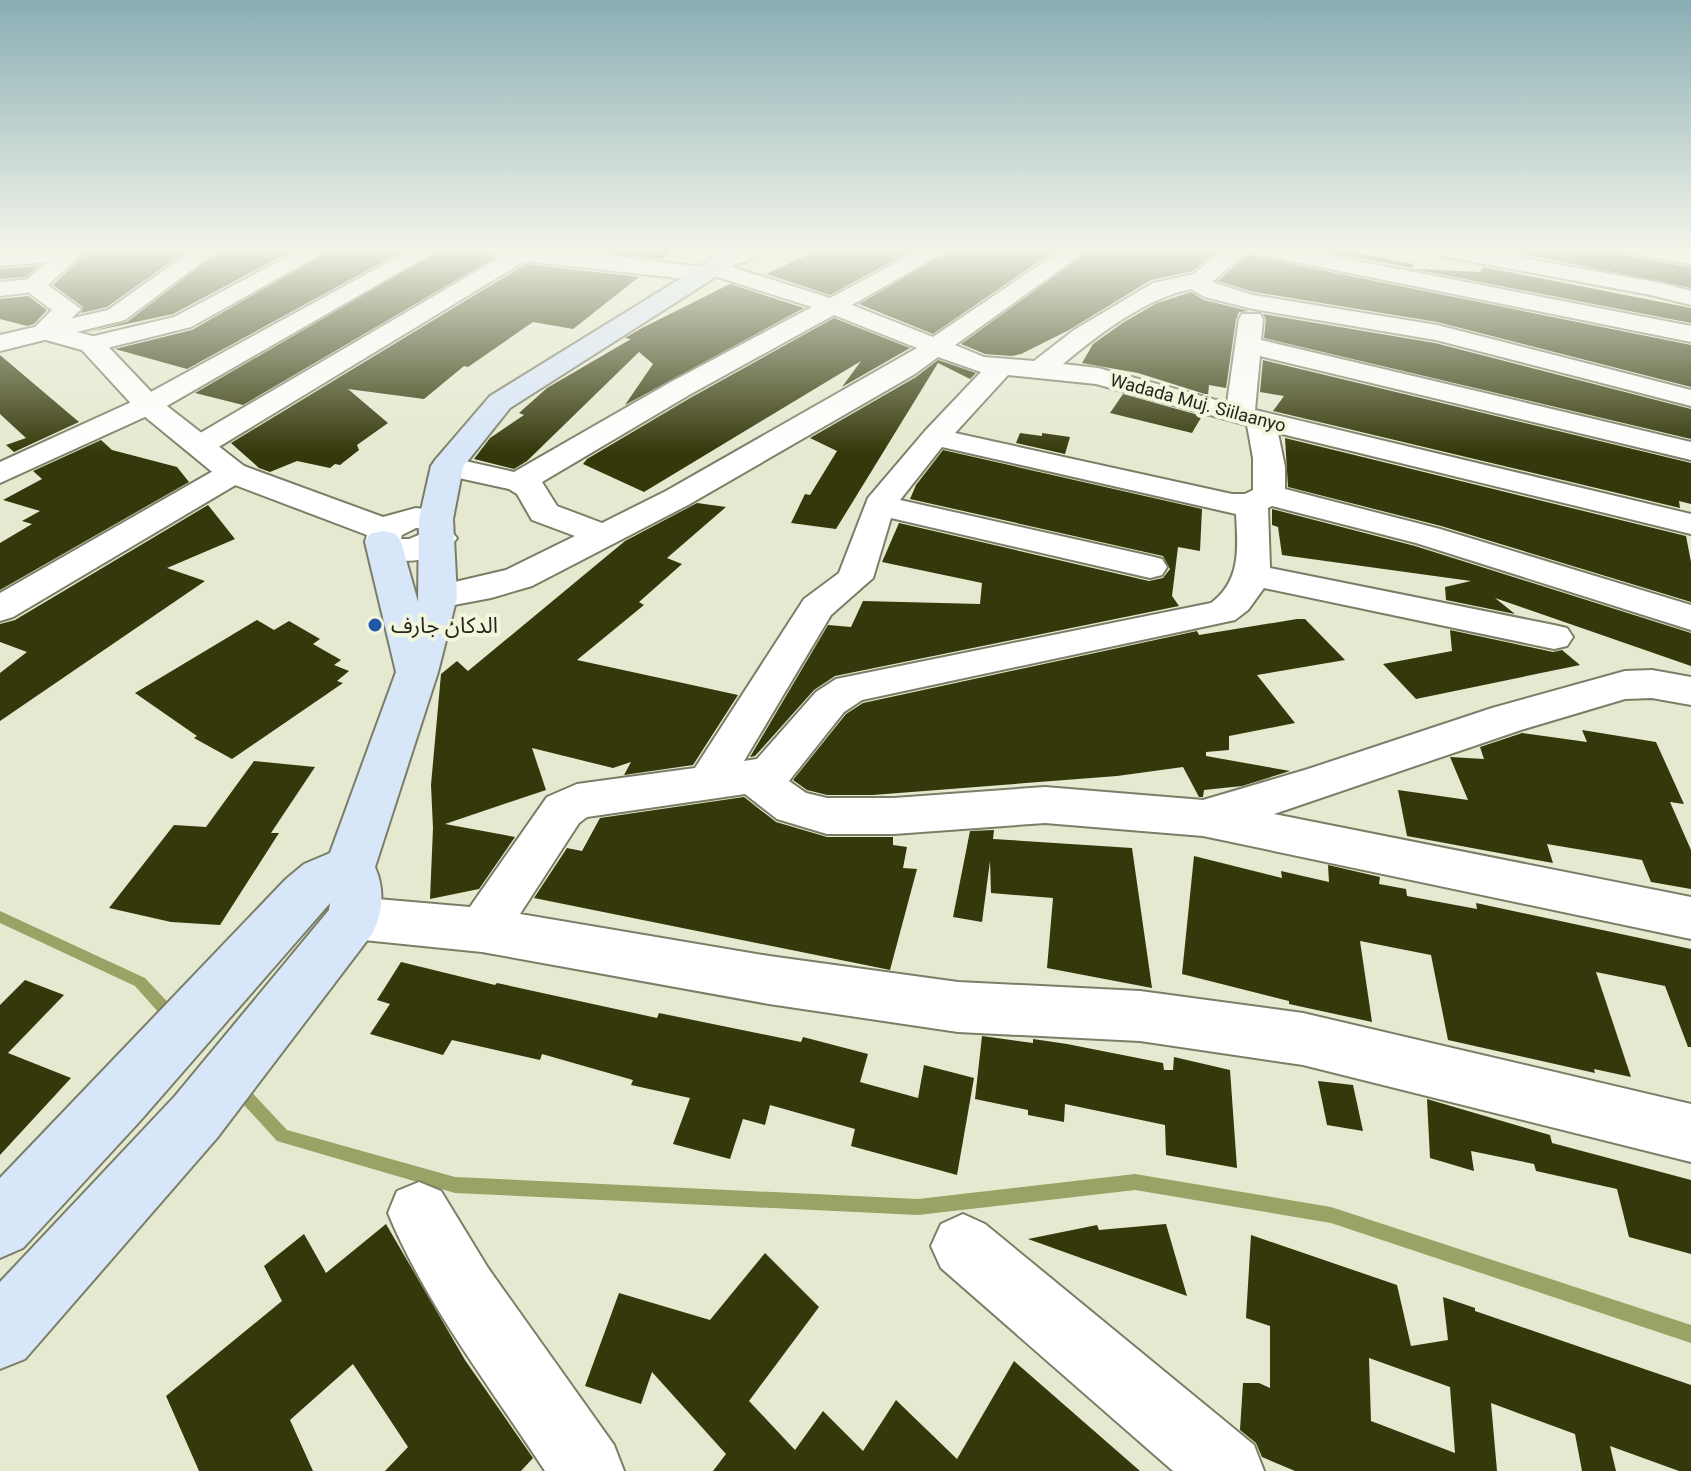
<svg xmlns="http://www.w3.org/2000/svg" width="1691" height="1471" viewBox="0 0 1691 1471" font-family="Roboto,'Noto Sans Arabic',sans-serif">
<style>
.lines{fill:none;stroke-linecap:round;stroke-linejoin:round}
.stream{fill:#9aa266;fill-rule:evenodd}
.building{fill:#34380a;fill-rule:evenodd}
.minor-casing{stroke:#7b7e67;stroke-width:4}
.tertiary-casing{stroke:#7b7e67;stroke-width:4}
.secondary-casing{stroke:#7b7e67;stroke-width:4}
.minor{fill:#fff;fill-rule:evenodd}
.tertiary{fill:#fff;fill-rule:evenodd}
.secondary{fill:#d8e6fa;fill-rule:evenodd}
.poi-dot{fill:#1e56a8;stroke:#f2f6dd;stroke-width:3}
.labels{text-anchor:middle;stroke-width:8;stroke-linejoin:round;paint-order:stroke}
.far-street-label{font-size:18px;fill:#25261d;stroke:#f2f6dd}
.poi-label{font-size:22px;fill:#25261d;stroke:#f2f6dd;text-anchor:start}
</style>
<rect width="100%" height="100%" fill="#e5e9cf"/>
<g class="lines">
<path class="stream" d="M0 911 145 978 178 1013 180 1018 178 1023 173 1025 168 1023 135 986 0 923Z
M239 1082 244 1084 287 1130 455 1177 918 1199 1135 1174 1331 1207 1691 1325V1343L1331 1223 1135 1190 918 1215 455 1193 277 1141 234 1094 232 1089 234 1084Z"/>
</g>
<path class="building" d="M93 247H192L107 307 81 313 83 307 53 285Z
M225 247H299L173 314 89 332 127 322Z
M337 247H410L187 369 115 349 192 330Z
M446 247H491L488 252 494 258 243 405 195 393Z
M568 247H677L662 259Z
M825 247H919L830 295 766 274Z
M956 247H1060L933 334 859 304Z
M1095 247H1220L1193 271 1151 280 1069 330 1021 354 1012 356 985 354 961 344Z
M1302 247H1328L1413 264 1412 268Z
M1490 247H1517L1548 253 1549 247H1615L1628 256 1691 267V288Z
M1247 255 1691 345V387L1437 322 1254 292 1218 281Z
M526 264 639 277 573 329 533 322 468 367 464 366 424 399 348 389 388 423 357 445 359 450 340 465 335 464 330 468 297 461 270 472 259 468 231 443Z
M39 266 26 277 0 279V269Z
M1483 267 1691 308V323L1413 269 1480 272Z
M730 284 804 308 625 405 653 364 639 352 527 461 514 469 474 459 490 438 524 415 519 413 547 388 631 339 625 338 642 328Z
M1191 292 1204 300 1249 311 1239 312 1236 319 1226 388 1209 385 1208 395 1138 373 1082 363 1093 344 1124 322 1157 303Z
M28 296 47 310 34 324 27 326 0 319V299Z
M1263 314 1435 343 1691 409V439L1264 338 1266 319Z
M834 318 910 348 842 387 861 361 644 492 583 464 587 459 690 398Z
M0 355 79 422 14 452 6 445 26 438 0 414Z
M938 360 976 373 970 379 938 363 836 529 791 523 805 494 810 495 837 451 810 438 916 377Z
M1263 360 1691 463V504L1679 501 1680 508 1273 411 1284 396 1260 392Z
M1123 394 1202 416 1192 433 1110 413Z
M1020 433 1042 436V433L1070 437 1065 454 1016 443Z
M1285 438 1686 536 1691 562V602L1441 526 1288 487Z
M101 440 112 450 177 467 189 482 0 590V543L32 524 22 521 40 511 3 500 42 479 33 471Z
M943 450 1202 509 1200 551 1178 547 1172 596 1179 606 835 676 814 690 755 756 750 757 828 625 851 627 863 601 980 604 982 583 882 562 899 523 1149 581 1163 578 1170 569 1163 556 910 499 916 485Z
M697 503 726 507 667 558 682 564 639 602 644 605 577 660 738 695 693 765 624 775 631 762 613 768 532 748 546 790 445 824 515 837 479 889 430 899 433 828 431 785 441 674 457 661 468 671 625 541Z
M208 505 235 539 167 568 205 581 0 721V673L27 652 0 642V624L15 620Z
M1272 509 1415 546 1691 633V666L1495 598 1515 614 1446 600 1445 587 1471 581 1282 555 1278 527 1272 525Z
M1297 619H1305L1345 660 1257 675 1295 723 1229 736V750L1206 752V756L1290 771 1242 786 1204 790 1203 797H1199L1183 767 1117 776 873 795H827L807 790 793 780 846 714 863 703 1197 631 1199 635Z
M257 620 274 630 289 621 320 639 313 644 341 660 334 665 349 671 337 681 343 683 232 759 194 738 197 736 135 693Z
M1450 630 1553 652 1562 650 1580 665 1416 699 1383 664 1452 651Z
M1582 730 1656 742 1684 804 1670 802 1691 850V889L1651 882 1642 860 1547 844 1553 863 1407 836 1398 790 1468 800 1450 757 1484 759 1480 747 1522 733 1587 742Z
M254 761 315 767 271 833H279L220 925 171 922 109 908 174 825 206 827Z
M744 797 776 822 827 837H893V845L907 847 903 868 917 869 890 970 534 898 567 848 582 851 600 818Z
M994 830 993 839 1132 848 1152 988 1047 968 1053 898 991 893 990 861 982 922 953 917 970 831Z
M1194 856 1282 878 1281 871 1329 882 1328 865 1380 877 1379 884 1406 889 1407 896 1477 909 1476 903 1691 949V1047H1688L1665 986 1596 972 1631 1077 1594 1069 1595 1073 1448 1040 1431 955 1360 941 1372 1022 1289 1004V1001L1182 974Z
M401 962 495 985 497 983 657 1018 659 1013 801 1042 803 1037 868 1054 860 1082 918 1098 924 1065 974 1078 957 1175 851 1146 855 1129 770 1105 765 1125 743 1119 730 1159 673 1144 690 1098 631 1085 633 1080 542 1054 540 1060 452 1040 443 1055 370 1034 390 1004 377 1000Z
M25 980 64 995 8 1053 71 1078 0 1155V1005Z
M982 1036 1033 1043V1039L1067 1044 1163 1063 1164 1070H1173L1174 1057 1230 1070 1237 1168 1166 1155 1165 1125 1065 1104 1064 1122 1028 1115V1110L975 1099Z
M1318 1081 1353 1085 1363 1131 1327 1125Z
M1427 1099 1550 1135 1552 1143 1691 1180V1254L1629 1237 1617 1189 1536 1171 1534 1164 1471 1151 1474 1171 1430 1158Z
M386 1224 465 1360 533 1458 521 1471H385L408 1447 353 1364 290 1420 313 1471H199L166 1396 282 1301 264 1266 304 1234 326 1273Z
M1166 1224 1187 1296 1028 1239 1097 1225 1099 1230Z
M1251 1235 1397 1285 1411 1346 1448 1340 1443 1297 1475 1308V1311L1691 1385V1471H1679L1610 1446 1616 1471H1582L1575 1434 1491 1403 1497 1471H1295L1262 1457 1256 1443 1240 1430 1243 1383H1259L1270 1388V1326L1246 1318ZM1369 1358 1450 1387 1455 1453 1371 1421Z
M765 1253 819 1307 749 1401 795 1450 823 1411 863 1451 896 1400 957 1459 1014 1361 1140 1471H713L726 1454 652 1372 641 1404 585 1386 619 1293 710 1320Z"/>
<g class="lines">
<g class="minor-casing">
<path id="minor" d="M197 247H222L125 320 0 351V335L108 310Z
M306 247H334L191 327 91 352 82 349 78 344 82 339 174 317Z
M416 247H443L158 411 0 483V462L138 399Z
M495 247H543L703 267 713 261 830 298 926 247H953L852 305 933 337 1066 247H1092L955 345 984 357 1034 361 1074 330 1153 283 1194 274 1225 247H1286L1691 326V342L1246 252 1212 282 1253 295 1437 325 1691 390V406L1436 340 1253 309 1205 297 1191 289C1144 299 1099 334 1063 364L1098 368 1227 403 1239 319 1242 314H1260L1263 319 1261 340 1691 442V460L1260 356 1255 410 1691 514V534L1278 433 1285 467V489L1440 529 1691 605V630L1416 543 1272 506 1268 508 1270 568 1554 625 1567 628 1573 637 1567 646 1554 649 1264 588 1248 610 1235 620 862 700 844 712 789 781 806 793 827 798H894L1045 787 1203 800 1308 769 1492 708 1625 671 1652 670 1691 677V705L1652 698 1625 699 1521 730 1274 814 1691 897V939L1203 836 1045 823 894 834H827L777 819 745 794 587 817 579 823 520 914 769 956 958 982 1140 991 1303 1013 1691 1104V1162L1303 1065 1140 1041 958 1032 769 1004 482 952 354 939 336 933 329 918 336 903 354 897 470 907 547 797 577 784 695 768 804 599 839 573 868 498 925 431 981 372 938 357 915 374 688 505 532 586 491 598 438 608 425 605 420 597 425 589 506 570 575 536 532 520 517 494 509 489 436 473 432 466 436 459 447 457 514 472 669 383 812 307 714 276 704 281 525 261 212 451 201 454 190 451 186 445 190 439 499 258 491 252ZM834 315 917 348 666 491 602 523 557 506 542 482 689 395ZM1008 375 1096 384 1247 425 1253 458V490L1245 494H1232L955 433ZM942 447 1236 514C1238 548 1241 581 1211 603L836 679 816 692 757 759 744 761 831 615 873 578 891 518 1150 578 1162 575 1167 567 1162 559 1150 556 900 500Z
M1462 247 1661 283 1691 291V305L1651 295 1431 254 1420 248Z
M1618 247 1691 250V264L1629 253Z
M67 248 78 255 75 260 0 266V252Z
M32 279 40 281 44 286 40 291 0 296V282Z
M233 464 244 466 248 473 244 480 13 617 0 621V593L222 466Z
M419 1182 441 1191 488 1268 614 1445 624 1471H545C491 1388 426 1305 388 1213L397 1191Z
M963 1214 985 1224 1254 1445 1264 1471H1173L941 1268 931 1246 941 1224Z"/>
</g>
<g class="tertiary-casing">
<path id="tertiary" d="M65 247H90L48 285 81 309 62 328 100 338 158 399 244 466 383 517 416 508 448 512 453 519 448 526 441 528 451 531 457 538C438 565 385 570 365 542L367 535 222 480 138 411 82 350 35 337 31 331 52 310 20 286ZM416 528 433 529 409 539H401L402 535Z
M736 247H767C757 258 735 268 720 264L716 259 720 254Z"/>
</g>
<g class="secondary-casing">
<path id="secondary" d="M720 247H742L736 264 510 408 463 467 453 519 457 597 438 672 375 867C385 890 383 912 372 934L217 1138 25 1359 0 1369V1282L175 1096 329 910 330 903 140 1121 23 1248 0 1258V1178L286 879 304 864 330 853 396 672 365 542 370 534 383 531 396 534 401 542 418 602 419 519 431 466 436 459 490 396 717 256Z"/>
</g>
<use href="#minor" class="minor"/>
<use href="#tertiary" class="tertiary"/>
<use href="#secondary" class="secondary"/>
</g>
<linearGradient id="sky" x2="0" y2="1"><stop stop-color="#89adb4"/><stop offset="0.55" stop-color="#f3f5e9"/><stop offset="1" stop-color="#f3f5e9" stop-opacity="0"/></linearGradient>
<rect width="1691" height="453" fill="url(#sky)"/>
<circle class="poi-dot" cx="375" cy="625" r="8"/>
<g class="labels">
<g class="far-street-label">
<text transform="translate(1198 403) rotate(15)" y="6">Wadada Muj. Siilaanyo</text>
</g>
<g class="poi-label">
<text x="391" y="633">الدكان جارف</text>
</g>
</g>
</svg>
